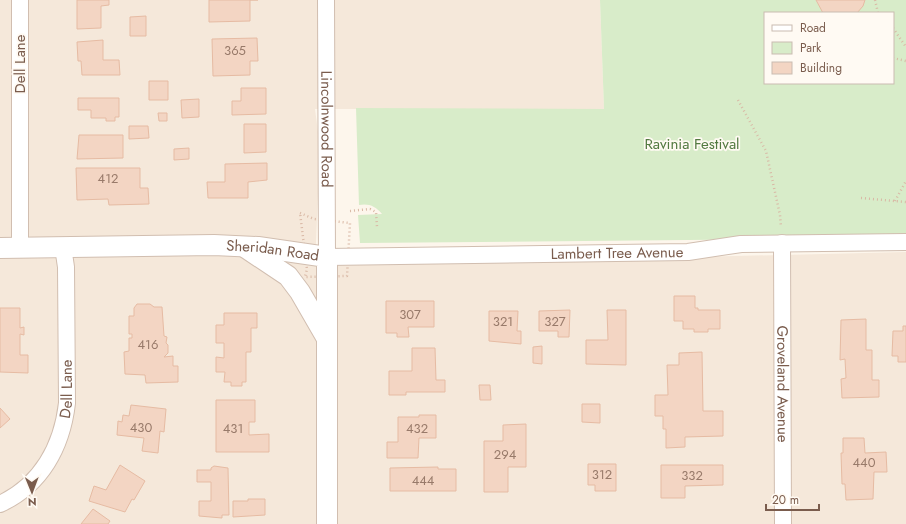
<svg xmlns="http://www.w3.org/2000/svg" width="906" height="524" viewBox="0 0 906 524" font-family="Jost,sans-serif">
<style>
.residential{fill:#f5e8da}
.green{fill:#d8ecc9;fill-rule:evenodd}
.building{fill:#f3d5c3;stroke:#e6bba3}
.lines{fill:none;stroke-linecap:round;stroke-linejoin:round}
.minor-casing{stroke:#d1beb0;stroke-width:18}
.tertiary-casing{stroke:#d1beb0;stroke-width:22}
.path{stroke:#d9b8a5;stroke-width:2.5;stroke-dasharray:1 3;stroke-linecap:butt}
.minor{stroke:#fff;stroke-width:16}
.tertiary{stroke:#fff;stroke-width:20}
.labels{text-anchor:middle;stroke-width:3.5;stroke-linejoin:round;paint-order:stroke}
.number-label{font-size:13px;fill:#987a6a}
.street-label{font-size:15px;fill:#7a5c4d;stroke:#fffaf3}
.park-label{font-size:15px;fill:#537a41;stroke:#fffaf3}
</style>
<rect width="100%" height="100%" fill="#fdf6ec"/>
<path class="residential" d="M0 0H600L604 109H315L320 147 315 266 906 252V524H0Z"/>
<path class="green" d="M600 0H906V238L360 243 358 215 382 214C376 206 368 203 359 205L356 108 604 109ZM765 13H893V83H765Z"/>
<path class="building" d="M77 0H109V5L101 6V28L77 29Z
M209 0H258H250V21L209 22Z
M816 0H865L863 6 857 13H823Z
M146 16V36H130V17Z
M257 38 258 61H250V75L213 76 212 39Z
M103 40V60H119L120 75H82L81 61H78L77 42Z
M149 81H168V100H149Z
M241 88H266V114L232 115V101H241Z
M78 98H119V117H115V121H106V118H91V110H78Z
M199 99V117L182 118 181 100Z
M158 113H167V121H159Z
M244 124H266V152L244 153Z
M129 126H148L149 138 129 139Z
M79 135H123V158L77 159Z
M189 148V159L174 160V149Z
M267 163V180L248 182V198H208L207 182H225V164Z
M76 168H140V188H148L149 204 109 205 108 199 77 200Z
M674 296H695V308H698V310H720V329H708V332H694V329H683V321H674Z
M386 301H434V327H408L409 337H397V333H386Z
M137 304H150L154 307H162L164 336 167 337 166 343 168 345V353L164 357 173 356V366H178V382L146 383 145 375 125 374 124 352 129 351V338H132V334H129V316H134V308Z
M0 308H20V328L24 327V335L20 334V355H28V373L0 372Z
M570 310 569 337H558V331H539V311Z
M607 310H626V365L586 364V340H608Z
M489 311H518L517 331H521V344L489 341Z
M224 313H257V328H251V352H246V382H242V386H231V382H224L225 372H216V357L224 358V343H216V325H224Z
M866 319V350H872V380H879V397L842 398 841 379 846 378 845 359 840 360 841 320Z
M903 326H906V362H898V356H892L893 331H903Z
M542 346V364L533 363V347Z
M412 348H435L436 380H445V392H406V395H389V371H412Z
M702 352 703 411H723V436L685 437V447L666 448V429H663V416H655V395H668L667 365H679V353Z
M479 385H490L491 400H480Z
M216 400H255V422H249V435L269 434V452H216Z
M582 404H600V423L582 422Z
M131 405 166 409 164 432 160 431 158 453 142 451 144 438 117 435 118 421 122 422 123 415 129 416Z
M0 408 10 419 0 428Z
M419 415H436V438H419L418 458H387V442H398V417H419Z
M526 424V467H508V492H484V441H503V425Z
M843 438H864L865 453 886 452 887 472H874L873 499 846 500 845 484H842L841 453H843Z
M588 464H616V491H595V485H588Z
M120 465 145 481 134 500 132 499 125 512 89 501 94 486 106 490Z
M661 465H723V485L685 486V498H661Z
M214 466 228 468 229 515H222V518L199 516V501H211V482H197V470H211V468Z
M438 467V469H456V491H390V468Z
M248 499H265V515L233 517V501H248Z
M93 509 110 521 108 524H81Z"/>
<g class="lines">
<g class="minor-casing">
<g id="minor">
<path id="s1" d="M326 0 327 257 688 252 741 244 906 242"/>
<path id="s2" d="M782 243 783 524"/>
<path d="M20 247V0"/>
<path id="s3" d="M0 504C41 485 62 447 67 403L66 267 63 247"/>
</g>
</g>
<g class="tertiary-casing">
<g id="tertiary">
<path id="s4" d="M0 248 214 245 258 247 327 257V524"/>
<path d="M246 248 288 276 300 292 326 337"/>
</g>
</g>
<path class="path" d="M875 0 878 13
M893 28 906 47
M893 58 906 61
M738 100 766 151 780 215 781 227
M861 198 906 202
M895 201 906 181
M350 211 370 209 376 212 377 227
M300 213 314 219 350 223 347 276 305 277 307 269Z"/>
<use href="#minor" class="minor"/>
<use href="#tertiary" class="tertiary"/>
</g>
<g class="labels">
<g class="number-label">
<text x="235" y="55">365</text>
<text x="108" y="183">412</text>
<text x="410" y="319">307</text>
<text x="503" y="326">321</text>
<text x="555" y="326">327</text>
<text x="148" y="349">416</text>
<text x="141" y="432">430</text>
<text x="233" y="433">431</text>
<text x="417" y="433">432</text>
<text x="505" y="459">294</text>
<text x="864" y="467">440</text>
<text x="602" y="479">312</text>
<text x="692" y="480">332</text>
<text x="423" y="485">444</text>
</g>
<g class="street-label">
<text transform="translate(20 64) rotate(-90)" y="5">Dell Lane</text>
<text dy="5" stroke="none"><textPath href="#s1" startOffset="129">Lincolnwood Road</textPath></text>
<text dy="5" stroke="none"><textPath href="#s4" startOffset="273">Sheridan Road</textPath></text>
<text dy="5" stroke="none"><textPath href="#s1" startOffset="547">Lambert Tree Avenue</textPath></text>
<text dy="5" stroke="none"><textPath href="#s2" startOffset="141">Groveland Avenue</textPath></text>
<text dy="5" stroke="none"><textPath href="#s3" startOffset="141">Dell Lane</textPath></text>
</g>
<g class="park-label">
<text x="692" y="149">Ravinia Festival</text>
</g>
</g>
<rect x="764" y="12" width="130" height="72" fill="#fffaf3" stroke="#cabbb1"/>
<rect x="772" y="25" width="20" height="6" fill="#ffffff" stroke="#cabbb1"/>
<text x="800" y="32" font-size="12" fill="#7a5c4d">Road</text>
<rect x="772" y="42" width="20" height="12" fill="#d8ecc9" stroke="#cabbb1"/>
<text x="800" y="52" font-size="12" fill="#7a5c4d">Park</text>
<rect x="772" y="62" width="20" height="12" fill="#f3d5c3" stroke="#cabbb1"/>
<text x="800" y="72" font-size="12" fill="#7a5c4d">Building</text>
<g transform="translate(32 492) rotate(179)" stroke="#fffaf3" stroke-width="3" paint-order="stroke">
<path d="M0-3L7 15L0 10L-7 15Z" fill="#7a5c4d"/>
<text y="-6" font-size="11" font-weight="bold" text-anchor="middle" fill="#7a5c4d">N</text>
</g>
<path d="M766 504v6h53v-6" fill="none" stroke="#7a5c4d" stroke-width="2"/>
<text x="772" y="504" font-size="12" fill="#7a5c4d" stroke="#fffaf3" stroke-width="3" paint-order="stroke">20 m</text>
</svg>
